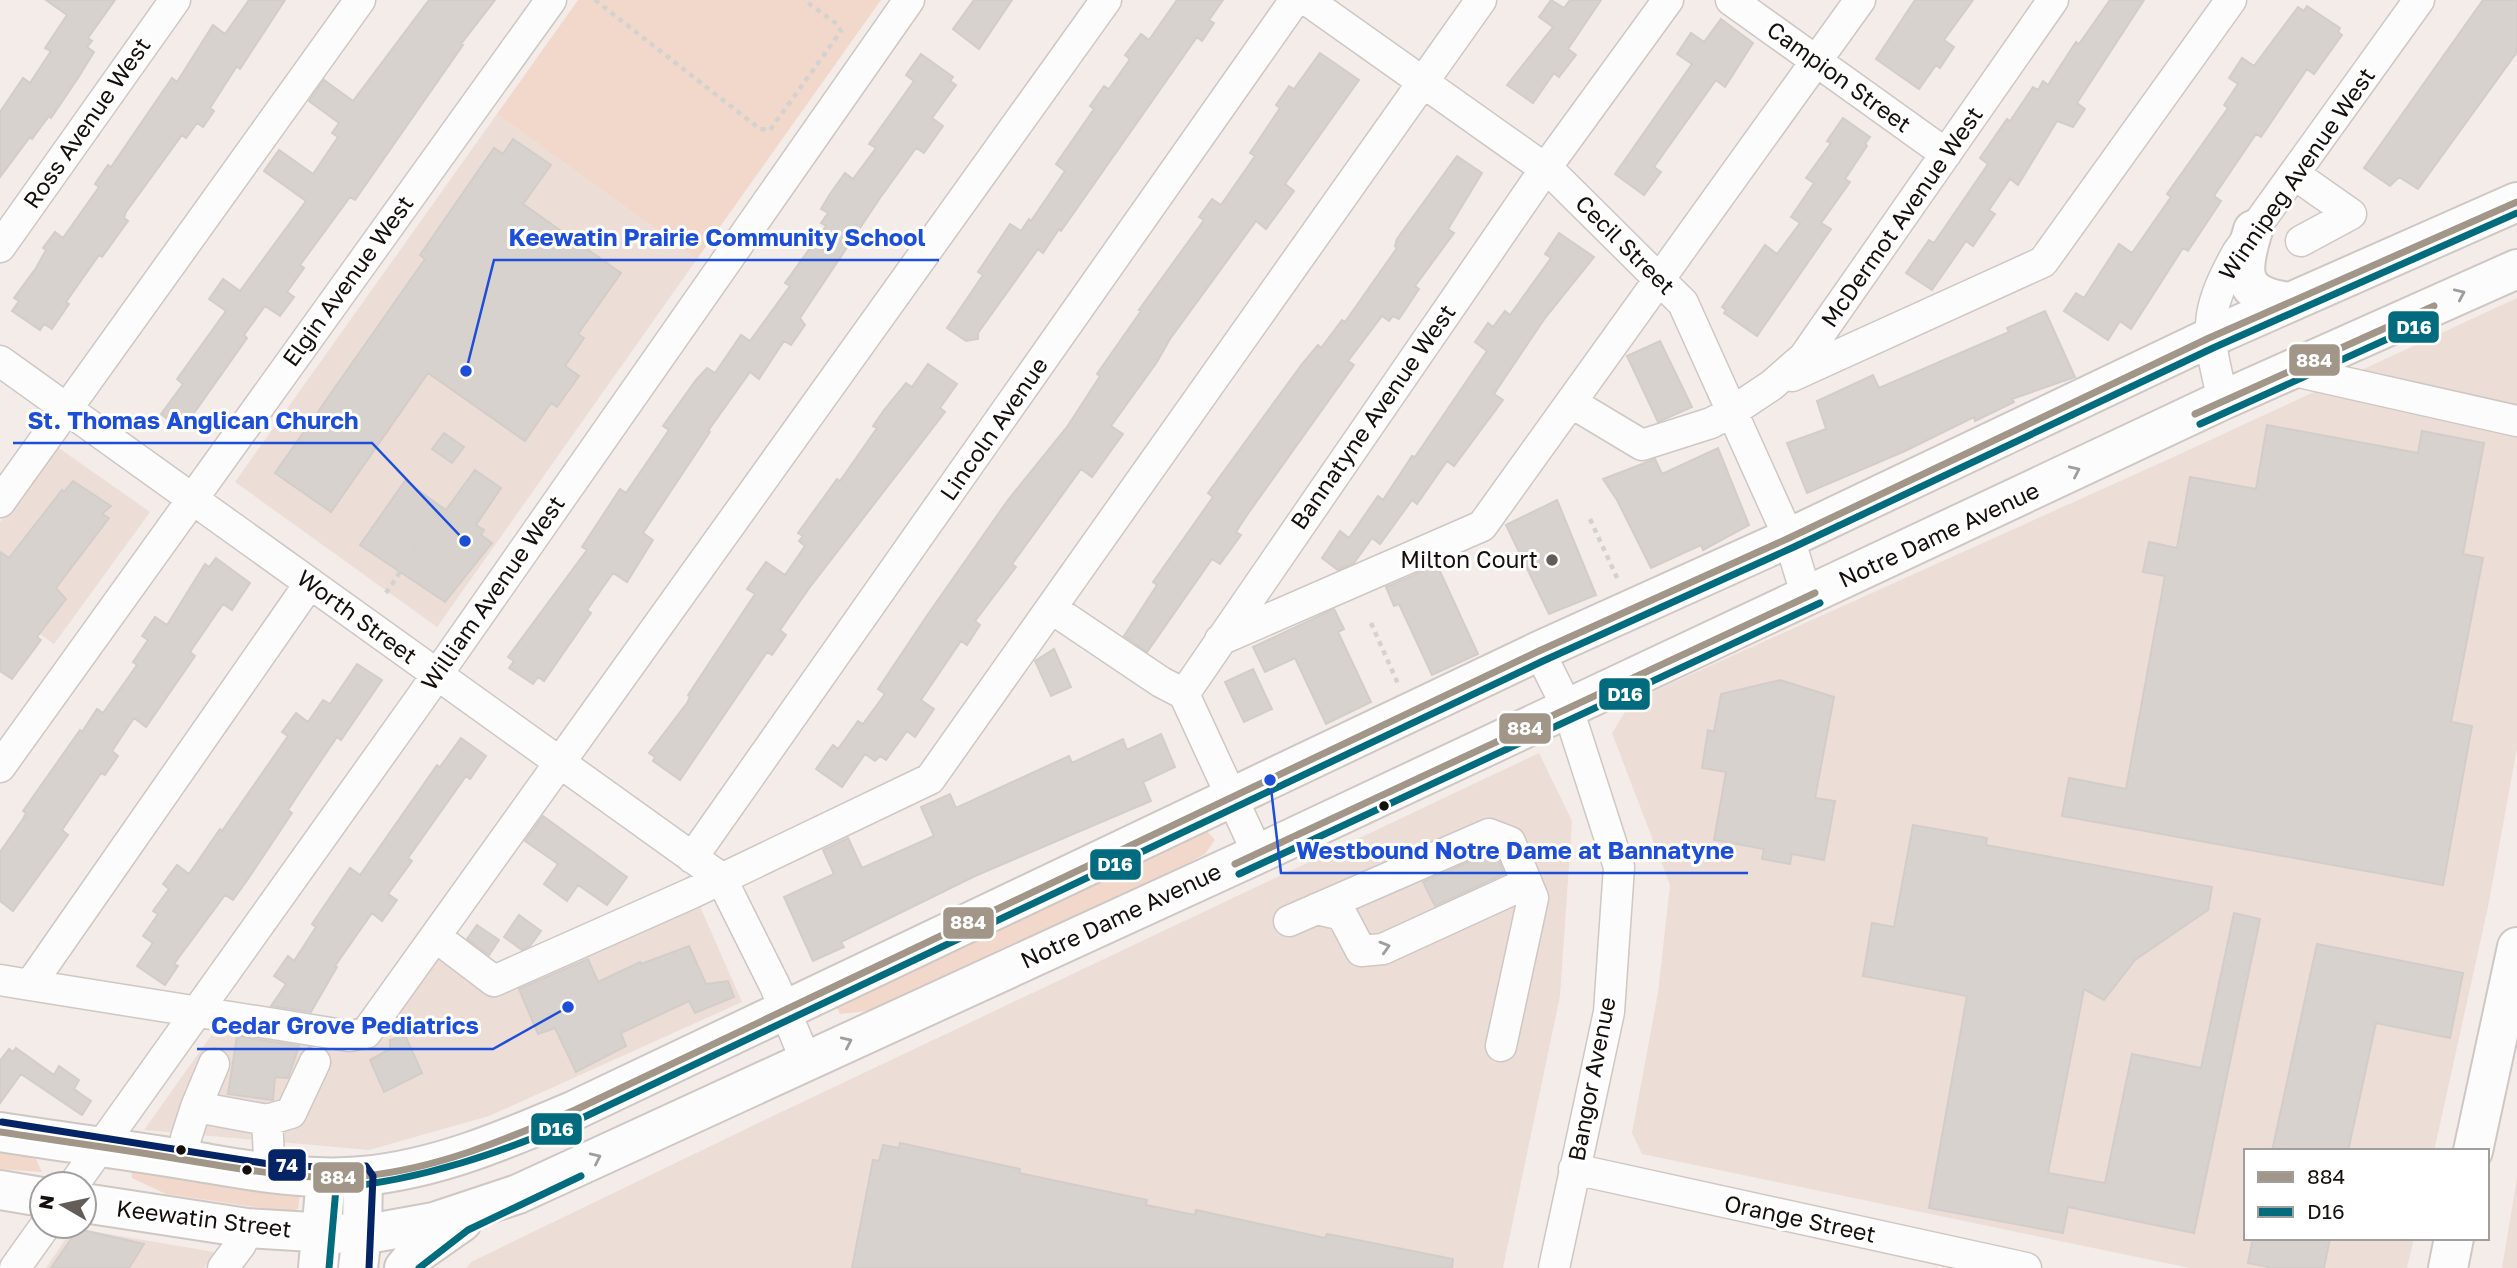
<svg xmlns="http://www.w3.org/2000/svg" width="2517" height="1268" viewBox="0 0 2517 1268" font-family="'Golos Text',sans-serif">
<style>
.built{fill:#ecddd6}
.green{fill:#f1d8ca}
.building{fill:#d8d2ce;stroke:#d3cdca;stroke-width:2}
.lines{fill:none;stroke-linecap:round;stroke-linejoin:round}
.minor-casing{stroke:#cec7c4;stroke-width:33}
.major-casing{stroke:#cec7c4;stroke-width:42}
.path{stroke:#d4d2d0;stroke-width:4.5;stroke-dasharray:5 5;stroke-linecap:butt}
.minor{stroke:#fdfcfc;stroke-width:30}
.major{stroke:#fdfcfc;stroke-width:38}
.bus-1-casing{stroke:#fff;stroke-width:12}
.bus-2-casing{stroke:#fff;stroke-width:12}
.bus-3-casing{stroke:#fff;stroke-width:12}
.bus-1{stroke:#a19687;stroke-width:7}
.bus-2{stroke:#026c7e;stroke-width:7}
.bus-3{stroke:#052465;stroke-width:7}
.oneway{stroke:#a09e9c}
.poi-dot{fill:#635d5a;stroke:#fff;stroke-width:2.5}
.bus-dot{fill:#15100d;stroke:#fff;stroke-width:2.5}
.labels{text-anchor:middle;stroke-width:6;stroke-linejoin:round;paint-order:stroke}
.street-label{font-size:23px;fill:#15100d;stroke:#fff}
.poi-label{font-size:23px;fill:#15100d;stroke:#fff;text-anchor:end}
.leader{fill:none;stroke:#1d4ed8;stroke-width:2.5}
.callout-dot{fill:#1d4ed8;stroke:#fff;stroke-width:2.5}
.callout-label{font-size:24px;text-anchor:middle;font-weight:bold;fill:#1d4ed8;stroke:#fff;stroke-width:6;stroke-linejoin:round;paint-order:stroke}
.line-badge{stroke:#fff;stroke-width:2.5}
.badge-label{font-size:19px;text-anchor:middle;font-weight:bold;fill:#fff}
</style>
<rect width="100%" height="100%" fill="#f4ece8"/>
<path class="built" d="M497 114 697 259 437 627 235 482Z
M2517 298V748L2488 907 2434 1151H2246V1238H2414L2407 1268H2190L1642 1154 1632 1133 1658 993 1670 885 1612 733 1632 701 2167 460Z
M56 446 150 512 54 644 0 606V522Z
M1539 753 1572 821 1560 996 1503 1268H466L471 1262 775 1115Z
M698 902 742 1002 489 1116 369 1150 144 1130 218 1026 365 1049 437 954 491 992Z
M2517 1178V1268H2502Z
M73 1228 214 1252 204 1268H46Z"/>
<path class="green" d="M578 0H881L697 259 497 114Z
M1207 831 1215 840 1205 854 1181 867 876 1010 840 1014 837 1008 848 1001 1185 836Z
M0 1145 33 1153 42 1172 0 1169Z
M131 1167 300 1193 298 1209 289 1212 166 1194 132 1178Z"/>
<path class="building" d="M46 0H115L88 38 92 41 87 47 94 52 78 78 51 118 49 116 32 139 30 137 0 177V112L23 78 30 83 51 51 45 48 67 15Z
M249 0H285L240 69 237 66 210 108 214 111 203 127 197 123 186 138 182 135 126 212 124 218 128 221 102 257 99 255 66 302 69 304 52 329 44 324 40 330 12 311 19 301 14 298 36 268 46 250 43 248 55 232 63 238 99 187 95 184 108 165 111 167 172 78 177 82 213 25 225 34Z
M429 0H495L461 44 463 45 355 200 350 197 300 265 304 268 287 292 294 297 280 316 265 306 244 335 247 338 182 430 161 414 183 384 177 379 226 311 209 299 223 279 240 291 306 201 264 171 279 150 313 174 338 137 332 133 339 123 309 101 324 80 353 101Z
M974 0H1012L979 49 953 29Z
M1177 0H1223L1209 20 1214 23 1202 41 1197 37 1061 231 1059 229 1043 253 1038 249 978 333V339L966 341 947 328 983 275 978 272 1010 224 1021 231 1029 219 1031 221 1065 171 1056 164 1094 109 1090 106 1104 86 1109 89 1130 59 1125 55 1141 34 1149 40Z
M1551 0 1564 8 1570 0H1601L1568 49 1576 55 1559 77 1554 73 1533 103 1507 85 1553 27 1539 17Z
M1915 0H1973L1944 40 1954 47 1940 68 1936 65 1919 89 1876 59Z
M2110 0H2144L2077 103 2085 109 2073 127 2057 121 2018 185 2010 179 1989 210 1995 214 1973 246 1966 241 1932 290 1906 273 1929 240 1934 243 1988 164 1980 158 2007 119 2010 121 2033 87 2038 90 2043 81 2048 85 2076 42 2079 44Z
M2483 0H2517V52L2418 189 2399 177 2390 186 2364 168Z
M2307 6 2340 28 2338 32 2342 35 2314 74 2307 69 2261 137 2256 134 2214 196 2221 201 2188 251 2183 248 2131 329 2120 321 2108 340 2064 311 2076 293 2084 298 2119 244 2132 253 2171 197 2167 194 2228 108 2224 105 2238 84 2229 78 2242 58 2254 66 2298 7 2304 11Z
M1721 19 1753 43 1725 87 1716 80 1654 167 1661 172 1644 195 1615 174 1692 64 1677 54 1691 33 1704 42Z
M1320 53 1359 80 1285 184 1294 191 1266 229 1256 221 1170 339 1157 362 1111 426 1123 434 1092 477 1081 469 1012 564 1016 567 975 621 980 625 967 645 961 641 921 700 934 709 915 737 907 731 886 760 880 756 875 761 865 754 842 787 816 769 833 745 838 749 858 721 863 724 885 694 878 689 926 617 1008 500 1067 427 1100 376 1097 374 1141 311 1139 310 1204 220 1199 217 1212 199 1221 205 1255 156 1250 153 1280 108 1276 105 1289 86 1294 89Z
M921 54 953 77 950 81 956 85 932 118 943 126 924 153 916 148 880 198 800 318 805 325 791 345 784 341 759 379 750 372 708 431 710 432 643 533 653 540 627 582 613 573 587 610 591 613 544 681 538 677 533 684 509 668 514 661 508 657 587 550 582 547 620 489 626 493 669 430 663 426 696 380 707 368 715 373 741 335 750 341 790 286 785 283 826 226 821 223 828 213 821 209 830 194 845 173 853 179 876 148 869 144 914 81 906 75Z
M1843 118 1870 137 1865 144 1867 146 1845 179 1850 182 1821 223 1831 229 1757 336 1724 313 1726 310 1722 307 1765 245 1777 254 1800 223 1791 217 1814 183 1806 178 1831 143 1827 141Z
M513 139 551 165 523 204 621 273 578 334 584 338 565 366 579 376 557 407 551 403 525 441 428 373 331 512 275 473 425 259 420 255 494 148 503 154Z
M1457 156 1482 173 1448 229 1454 233 1415 286 1419 289 1399 319 1393 316 1389 321 1382 316 1348 361 1354 365 1247 515 1236 532 1241 535 1220 564 1212 559 1147 652 1124 636 1157 585 1153 582 1213 497 1208 493 1302 364 1318 345 1321 348 1342 320 1345 322 1397 248 1395 246 1397 239Z
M1559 233 1594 257 1545 318 1494 394 1503 400 1454 466 1447 461 1417 504 1412 500 1380 544 1372 538 1354 563 1338 570 1322 558 1340 531 1349 538 1378 496 1383 500 1412 456 1415 457 1487 351 1475 342 1488 323 1493 327 1505 311 1510 315 1551 258 1545 254Z
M2045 311 2075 377 2012 399 2014 402 1975 421 1974 417 1905 451 1807 493 1787 443 1826 429 1817 401 1873 375 1879 388 2009 332 2007 328Z
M1660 341 1692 407 1658 422 1627 356Z
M928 364 957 384 940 408 945 412 810 587 780 630 786 635 772 655 767 652 680 780 653 761 655 757 649 753 687 703 690 697 688 695 755 594 747 589 766 562 785 575 805 546 799 541 803 536 798 533 837 479 840 481 877 428 873 426 884 410 906 383 912 387Z
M2267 425 2418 453 2422 431 2484 443 2463 554 2483 558 2451 722 2472 726 2443 885 2062 816 2069 778 2126 789 2165 576 2143 572 2149 542 2177 548 2190 477 2256 489Z
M444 433 464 447 452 463 432 449Z
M1718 448 1749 525 1703 550 1701 545 1651 568 1617 500 1603 479 1655 459 1662 474Z
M475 470 501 488 476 525 484 530 481 535 492 543 445 602 360 545 405 481 446 510Z
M73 481 111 506 102 514 109 518 56 588 66 599 37 637 41 640 12 679 0 671V552L9 558 62 490 64 492Z
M1557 500 1596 595 1549 614 1506 525Z
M216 558 250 583 232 610 223 604 190 652 195 656 146 727 134 718 112 751 118 756 105 775 101 773 62 830 68 835 13 911 0 901V852L23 819 26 813 23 811 80 730 82 732 97 709 103 713 137 665 133 662 148 640 142 636 155 617 167 625 205 564 209 567Z
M1437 565 1478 654 1432 675 1399 604 1394 606 1386 587Z
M1334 609 1344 629 1338 632 1371 702 1326 724 1295 658 1265 672 1253 647Z
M1054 649 1071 687 1051 696 1035 661Z
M357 664 382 680 341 740 337 737 303 787 288 810 292 813 248 879 233 900 225 895 174 964 178 966 165 985 137 966 153 943 143 936 158 914 153 911 169 889 163 884 177 865 189 874 220 829 222 831 288 736 282 732 296 713 308 722 323 700 330 704Z
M1253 669 1272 709 1244 722 1225 682Z
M1780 680 1834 697 1815 798 1835 801 1824 860 1792 854 1790 864 1762 859 1764 849 1714 840 1726 772 1702 768 1708 730 1714 732 1721 694Z
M1161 734 1175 767 1143 782 1151 801 975 876 841 942 844 947 813 961 784 897 834 874 823 850 848 838 862 868 934 836 921 807 950 794 956 808 1069 756 1072 763 1123 739 1127 750Z
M461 738 486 756 470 779 466 776 408 858 412 861 388 894 397 900 382 921 372 913 335 966 337 967 311 1012 271 1006 286 984 274 976 288 956 294 961 316 927 312 924 350 868 360 875 437 765 440 767Z
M543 816 627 877 607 905 578 885 567 901 544 884 558 864 525 841Z
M1913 825 1987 838 1986 845 2212 887 2208 910 2135 960 2104 1000 2084 989 2048 1173 2105 1183 2132 1054 2201 1068 2234 913 2260 919 2194 1233 2068 1207 2063 1233 1929 1208 1967 996 1863 976 1872 923 1894 927Z
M1489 853 1497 856 1504 874 1435 906 1423 882Z
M519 915 541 931 530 946 522 950 504 937Z
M477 925 499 940 489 955 467 939Z
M2317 944 2463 973 2450 1038 2376 1023 2348 1151H2272Z
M689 946 706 984 728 981 734 997 695 1013 689 1001 621 1033 626 1046 576 1072 555 1028 538 1034 519 989 588 959 598 982 640 962 641 964Z
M405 1035 422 1073 384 1092 370 1060 390 1049V1040Z
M237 1036 299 1046 288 1078 275 1077 273 1100 228 1094Z
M16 1048 54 1075 59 1066 79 1080 74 1089 91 1101 82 1115 21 1074 0 1103V1061L9 1049 13 1052Z
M900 1143 1020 1169 1019 1173 1147 1200 1146 1205 1195 1215 1196 1210 1325 1238 1327 1234 1453 1259 1452 1268H852L873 1160 879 1161 883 1145 899 1148Z
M78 1229 144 1244 129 1268H51Z
M2253 1238H2330L2324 1268H2273L2248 1263Z"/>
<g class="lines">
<g class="minor-casing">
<path id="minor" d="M1307 0 1554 175 1683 303 1789 538 1807 597
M1731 0 1946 154
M2294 174 2351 214 2301 241
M0 247 175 0
M0 361 721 878 775 986 806 1061
M2290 370 2517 421
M1792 376 2043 262 2231 0
M2223 400C2207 333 2202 316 2237 253L2419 0
M1572 403 1642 445 1711 423 1730 413 1772 385 1804 357 2053 0
M0 502 360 0
M1051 608 1161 682 1184 694
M1220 640 1482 526 1860 0
M1539 651 1568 709 1619 867 1609 1012 1554 1268
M0 767 551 0
M1258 854 1184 694 1545 169 1668 0
M692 858 1295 0
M1316 909 1342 915 1361 951 1383 949 1527 883
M1289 921 1489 834 1510 842 1533 898 1501 1046
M436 937 494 981 692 893 930 779 1481 0
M0 980 30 985 310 583
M30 985 349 1036 366 1033 1106 0
M196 1107 214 1064
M267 1120 291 1113 315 1062
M183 1160 186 1138 196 1107 267 1120 270 1174
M1574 1169 2026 1268
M74 1184 420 699 909 0
M15 1268 45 1226
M223 1268 241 1244 247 1228"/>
</g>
<g class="major-casing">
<path id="major" d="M2253 230C2240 273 2238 295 2289 302
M0 1132C68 1143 137 1151 205 1163 258 1172 309 1181 363 1176 438 1169 507 1139 575 1110L1539 651 1789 538 2209 338 2517 202
M2473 1151 2517 947
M0 1190 42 1197
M84 1203 247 1228 362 1235 434 1222 518 1194 1258 854 2223 400 2517 269
M318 1268 326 1178
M358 1268 362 1235 363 1176
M404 1268 415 1255 462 1222
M2448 1268 2454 1238"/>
</g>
<path class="path" d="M595 0 760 129 770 130 841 31 837 24 804 0
M1590 519 1619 582
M386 593 425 535
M1371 623 1399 686"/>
<use href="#minor" class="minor"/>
<use href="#major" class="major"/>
<g class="bus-1-casing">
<path id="bus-1" d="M2195 414 2434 306
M1235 864 1815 593
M0 1132C59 1141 119 1149 179 1159 239 1168 301 1182 363 1176 437 1169 507 1139 575 1110L1539 651 1789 538 2209 338 2517 202"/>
</g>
<g class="bus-2-casing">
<path id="bus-2" d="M2200 424 2436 317
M1239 874 1820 603
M329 1268 336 1188C422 1180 500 1153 580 1119L1543 661 1794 547 2213 348 2517 213
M419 1268 468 1230 581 1176"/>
</g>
<g class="bus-3-casing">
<path id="bus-3" d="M2 1122 269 1164 318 1167 366 1166 373 1176 369 1268"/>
</g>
<use href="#bus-1" class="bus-1"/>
<use href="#bus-2" class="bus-2"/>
<use href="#bus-3" class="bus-3"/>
</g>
<defs><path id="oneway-chevron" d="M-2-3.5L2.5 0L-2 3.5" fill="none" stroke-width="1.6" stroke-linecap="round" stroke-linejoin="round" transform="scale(1.75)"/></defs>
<g class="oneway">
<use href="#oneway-chevron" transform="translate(2460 294) rotate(-24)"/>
<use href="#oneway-chevron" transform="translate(2075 471) rotate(-25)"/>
<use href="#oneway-chevron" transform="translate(1385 947) rotate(-16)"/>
<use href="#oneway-chevron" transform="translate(847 1042) rotate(-25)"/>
<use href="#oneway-chevron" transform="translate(596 1158) rotate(-25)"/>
</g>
<circle class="poi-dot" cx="1552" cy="560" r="7"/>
<g class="bus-dot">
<circle cx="1384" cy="806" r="6"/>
<circle cx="181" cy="1150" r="6"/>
<circle cx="247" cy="1170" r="6"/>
</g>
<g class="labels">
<g class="street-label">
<text transform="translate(1839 77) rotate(36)" y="8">Campion Street</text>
<text transform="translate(87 123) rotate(-55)" y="8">Ross Avenue West</text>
<text transform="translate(2297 174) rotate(-55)" y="8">Winnipeg Avenue West</text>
<text transform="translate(1902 217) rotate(-55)" y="8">McDermot Avenue West</text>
<text transform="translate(1625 245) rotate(45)" y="8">Cecil Street</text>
<text transform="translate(348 281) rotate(-54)" y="8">Elgin Avenue West</text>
<text transform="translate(1373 417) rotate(-55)" y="8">Bannatyne Avenue West</text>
<text transform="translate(994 429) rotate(-55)" y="8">Lincoln Avenue</text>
<text transform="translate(1939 535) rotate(-25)" y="8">Notre Dame Avenue</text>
<text transform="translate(493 593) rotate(-55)" y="8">William Avenue West</text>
<text transform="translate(357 617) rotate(36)" y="8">Worth Street</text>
<text transform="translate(1121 916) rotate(-25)" y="8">Notre Dame Avenue</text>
<text transform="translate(1592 1079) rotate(-79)" y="8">Bangor Avenue</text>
<text transform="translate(204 1219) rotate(7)" y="8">Keewatin Street</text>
<text transform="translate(1800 1219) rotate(12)" y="8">Orange Street</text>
</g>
<g class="poi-label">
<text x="1538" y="568">Milton Court</text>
</g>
</g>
<path class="leader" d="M466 371L494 260H939M465 541L372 443H13M1270 780L1281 873H1748M568 1007L493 1049H197"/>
<g class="callout-dot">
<circle cx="466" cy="371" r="7"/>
<circle cx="465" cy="541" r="7"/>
<circle cx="1270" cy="780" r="7"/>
<circle cx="568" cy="1007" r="7"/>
</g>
<g class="callout-label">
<text x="717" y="246">Keewatin Prairie Community School</text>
<text x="193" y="429">St. Thomas Anglican Church</text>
<text x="1515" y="859">Westbound Notre Dame at Bannatyne</text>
<text x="345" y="1034">Cedar Grove Pediatrics</text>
</g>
<g class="line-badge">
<rect x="2387" y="310" width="53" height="34" rx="7" fill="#026c7e"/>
<rect x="2288" y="343" width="53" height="34" rx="7" fill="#a19687"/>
<rect x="1598" y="677" width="53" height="34" rx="7" fill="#026c7e"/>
<rect x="1498" y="712" width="54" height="33" rx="7" fill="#a19687"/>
<rect x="1089" y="848" width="53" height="33" rx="7" fill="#026c7e"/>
<rect x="942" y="906" width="53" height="34" rx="7" fill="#a19687"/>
<rect x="530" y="1112" width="53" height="34" rx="7" fill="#026c7e"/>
<rect x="267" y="1148" width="40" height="34" rx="7" fill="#052465"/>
<rect x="312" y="1161" width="53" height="33" rx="7" fill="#a19687"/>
</g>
<g class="badge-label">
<text x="2414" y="334">D16</text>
<text x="2314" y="367">884</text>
<text x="1625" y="701">D16</text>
<text x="1525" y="735">884</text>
<text x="1115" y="871">D16</text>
<text x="968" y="929">884</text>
<text x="556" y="1136">D16</text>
<text x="287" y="1172">74</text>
<text x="338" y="1184">884</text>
</g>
<rect x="2244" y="1149" width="245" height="91" fill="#ffffff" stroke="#a19f9e" stroke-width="2"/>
<rect x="2258" y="1172" width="35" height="10" fill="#a19687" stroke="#a19f9e" stroke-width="2"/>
<text x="2307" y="1184" font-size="21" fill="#15100d">884</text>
<rect x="2258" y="1207" width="35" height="10" fill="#026c7e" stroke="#a19f9e" stroke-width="2"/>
<text x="2307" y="1219" font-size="21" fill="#15100d">D16</text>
<g transform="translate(63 1205) rotate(279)"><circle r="33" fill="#ffffff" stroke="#a19f9e" stroke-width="2"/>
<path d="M0-5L12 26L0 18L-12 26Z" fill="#635d5a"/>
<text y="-10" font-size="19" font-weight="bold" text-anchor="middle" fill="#15100d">N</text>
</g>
</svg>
